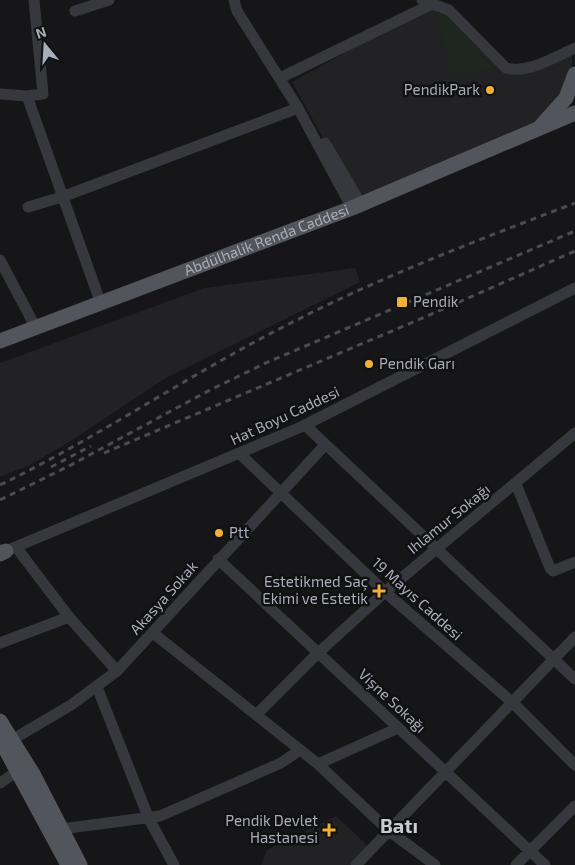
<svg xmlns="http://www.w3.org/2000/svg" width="575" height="865" viewBox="0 0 575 865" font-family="'Exo 2',sans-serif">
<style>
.built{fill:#222225}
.green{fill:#1e261f}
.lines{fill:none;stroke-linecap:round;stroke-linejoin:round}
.minor{stroke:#37383d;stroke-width:11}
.major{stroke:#53555c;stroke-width:15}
.rail{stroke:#4a4c52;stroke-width:3;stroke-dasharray:6 5;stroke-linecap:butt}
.poi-dot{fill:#f2b134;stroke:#111113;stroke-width:2}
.labels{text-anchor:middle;stroke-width:5;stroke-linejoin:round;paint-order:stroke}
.poi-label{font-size:15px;fill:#a8adb8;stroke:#111113;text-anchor:end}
.street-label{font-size:15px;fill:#a8adb8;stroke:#111113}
.district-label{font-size:20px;font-weight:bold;fill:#c9ccd4;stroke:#111113}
</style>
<rect width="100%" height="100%" fill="#161618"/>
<path class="built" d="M434 4 509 71 572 53V71L565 93 532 128 358 201 292 82Z
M355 268 360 282 166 378 71 441 28 466 0 477V363L204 288Z
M336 816 368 846 350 865H261L267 850Z"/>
<path class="green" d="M442 8 495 68 451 77 436 10Z"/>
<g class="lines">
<path class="minor" d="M34 0 43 94 27 96 101 304
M234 0 237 11 298 108 352 208
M422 0 449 10 506 68C529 74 554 57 575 48
M75 11 109 0
M284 76 434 3
M0 94 27 96
M325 143 361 204
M28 207 62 197 298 108
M0 260 36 328
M305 425 575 679
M240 454 385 592 513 703 575 765
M516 484 550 568 553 571 575 562
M16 547 69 617 117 671
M0 550 6 551 301 427 575 288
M218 559 545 865
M153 633 318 764 388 830 435 865
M0 643 69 617
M97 687 149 819 174 865
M257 714 318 653 385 592 575 433
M5 744 71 705 117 671 325 445
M318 764 398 728
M0 783 18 771
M61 829 160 816 281 763 300 750
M356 865 575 637
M516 865 575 806"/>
<g class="major">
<path d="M541 126 566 98 575 74"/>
<path id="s1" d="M0 341 352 208 575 113"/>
<path d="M0 554 6 551"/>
<path d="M0 721 33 774 80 865"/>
<path d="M0 739 68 865"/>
</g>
<path class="rail" d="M104 453 425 317 575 251
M51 467 91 446
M0 485C97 438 187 376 283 327 377 278 476 241 575 203
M0 500 69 466 210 390 268 362 575 231"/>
</g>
<g class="poi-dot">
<circle cx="490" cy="90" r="5"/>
<rect x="396" y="296" width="12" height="12" rx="2.5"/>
<circle cx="369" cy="364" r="5"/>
<circle cx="219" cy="533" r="5"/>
<path d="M376.5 583.5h5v5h5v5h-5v5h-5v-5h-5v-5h5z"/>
<path d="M326.5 822.5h5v5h5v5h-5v5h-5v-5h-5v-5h5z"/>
</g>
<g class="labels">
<g class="poi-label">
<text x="480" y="95">PendikPark</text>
<text x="413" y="307" text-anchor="start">Pendik</text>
<text x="379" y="369" text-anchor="start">Pendik Garı</text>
<text x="229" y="538" text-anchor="start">Ptt</text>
<text x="368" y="587">Estetikmed Saç<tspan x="368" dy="17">Ekimi ve Estetik</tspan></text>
<text x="318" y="826">Pendik Devlet<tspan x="318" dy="17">Hastanesi</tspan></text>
</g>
<g class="street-label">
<text dy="5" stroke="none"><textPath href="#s1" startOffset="285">Abdülhalik Renda Caddesi</textPath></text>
<text transform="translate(285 416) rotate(-25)" y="5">Hat Boyu Caddesi</text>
<text transform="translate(449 519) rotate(-39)" y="5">Ihlamur Sokağı</text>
<text transform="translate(164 598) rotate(-48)" y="5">Akasya Sokak</text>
<text transform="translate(417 599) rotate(42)" y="5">19 Mayıs Caddesi</text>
<text transform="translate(392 701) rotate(43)" y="5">Vişne Sokağı</text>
</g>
<g class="district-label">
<text x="399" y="833">Batı</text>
</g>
</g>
<g transform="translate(45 45) rotate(342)" stroke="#111113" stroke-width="4" paint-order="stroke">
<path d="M0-4L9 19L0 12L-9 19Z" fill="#a8adb8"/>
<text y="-8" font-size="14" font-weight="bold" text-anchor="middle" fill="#a8adb8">N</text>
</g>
</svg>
